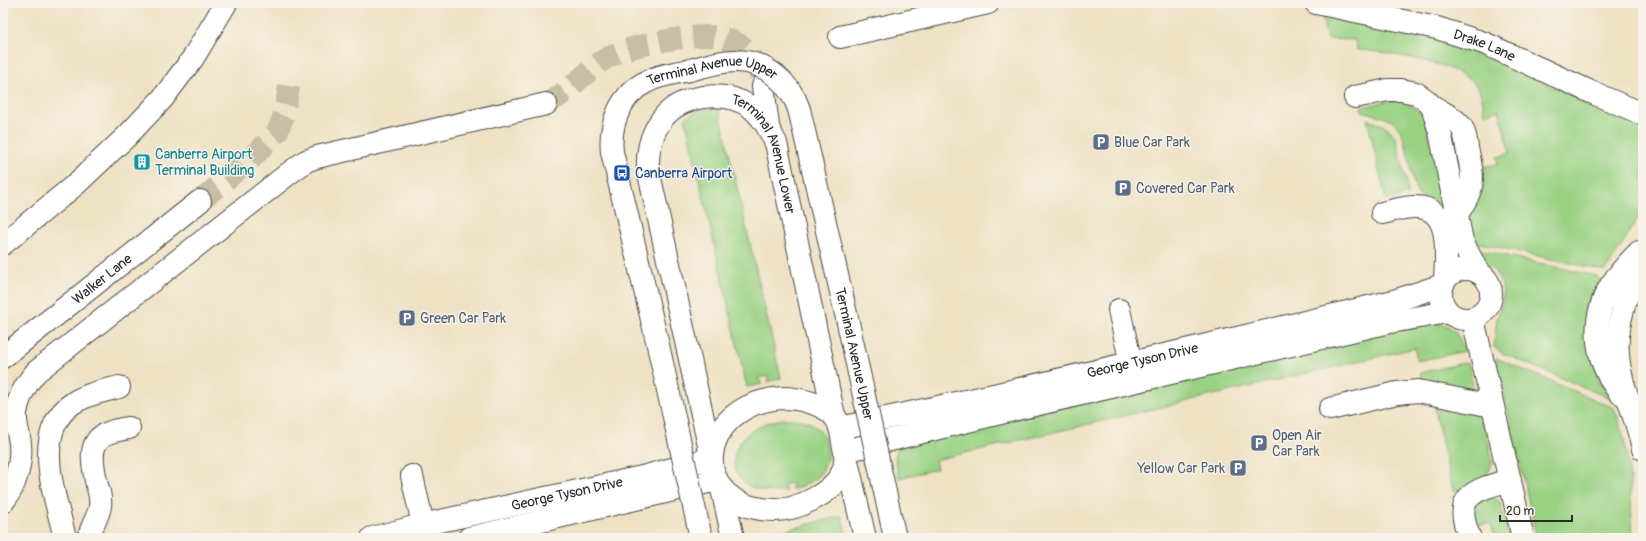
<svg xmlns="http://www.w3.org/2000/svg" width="1646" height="541" viewBox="0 0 1646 541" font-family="Pangolin,sans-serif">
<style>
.green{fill:#9ad284;stroke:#627e58}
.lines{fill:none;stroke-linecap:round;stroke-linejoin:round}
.minor-tunnel{stroke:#c8bda5;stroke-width:22;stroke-dasharray:22 11;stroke-linecap:butt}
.minor-casing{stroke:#484642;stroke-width:24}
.minor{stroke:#fff;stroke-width:22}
.minor-bridge-casing{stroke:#484642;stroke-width:24;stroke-linecap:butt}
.minor-bridge{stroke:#fff;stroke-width:22}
.labels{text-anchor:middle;stroke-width:3;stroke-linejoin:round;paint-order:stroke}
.street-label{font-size:14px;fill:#2b2b2b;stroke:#f7f3e8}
.service-label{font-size:14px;fill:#4e5e75;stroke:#f7f3e8;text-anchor:start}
.culture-label{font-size:14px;fill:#0d838f;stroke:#f7f3e8;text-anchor:start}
.transit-label{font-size:14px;fill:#164399;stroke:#f7f3e8;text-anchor:start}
</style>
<rect width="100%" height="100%" fill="#f7f3e8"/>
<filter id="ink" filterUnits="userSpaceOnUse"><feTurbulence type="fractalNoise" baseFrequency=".025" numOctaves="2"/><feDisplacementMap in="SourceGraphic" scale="8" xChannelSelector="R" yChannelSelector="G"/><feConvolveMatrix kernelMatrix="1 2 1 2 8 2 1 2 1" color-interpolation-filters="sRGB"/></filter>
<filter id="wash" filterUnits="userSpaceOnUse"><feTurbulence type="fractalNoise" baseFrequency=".012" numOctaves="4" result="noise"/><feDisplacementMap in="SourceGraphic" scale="16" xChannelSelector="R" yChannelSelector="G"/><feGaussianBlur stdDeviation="0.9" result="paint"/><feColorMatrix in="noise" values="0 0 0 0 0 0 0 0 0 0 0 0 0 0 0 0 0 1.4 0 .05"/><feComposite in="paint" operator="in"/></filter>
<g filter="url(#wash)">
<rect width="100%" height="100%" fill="#efe2c4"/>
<path class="green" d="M1321 13 1434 37 1475 51 1634 123 1643 129V210L1606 271 1470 241 1469 223 1479 193H1482L1483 187 1479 186 1481 167 1498 164 1497 157 1510 153 1499 110 1485 114C1483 104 1482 93 1476 85 1460 64 1383 51 1357 50L1355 40 1327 39Z
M1388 101C1404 100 1417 106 1425 119L1448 208 1442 209 1430 199 1419 196C1407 175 1411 138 1394 123 1385 116 1373 114 1362 111L1361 107Z
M708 109H719L781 378 768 382 769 376 758 378 762 384 747 387 685 118 699 110Z
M1367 119 1387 127 1396 137 1408 190 1407 195 1386 200Z
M1480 250 1597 276 1600 281 1594 294 1589 312 1598 379 1609 398 1502 353 1494 347 1497 318 1503 300 1502 285 1496 273 1476 253Z
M1407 324C1421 324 1444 319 1454 331 1459 336 1462 344 1465 351L1417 361 1415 348 935 460 937 469 899 478 895 458 898 447Z
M1496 358 1614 408C1632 450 1630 494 1633 538H1537Z
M1468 362 1473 384 1469 389 1422 379 1420 373Z
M1434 406C1448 408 1471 408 1481 420 1487 428 1490 451 1492 462 1491 478 1467 488 1453 491Z
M783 419C791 419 800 419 808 422 828 431 834 458 819 475 812 482 802 486 792 490V483L783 485 786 491C717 499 717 429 783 419Z
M1492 496 1500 502 1510 538H1495L1490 523 1474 526 1473 500Z
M842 516 847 538H833L816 535V538H753Z"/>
</g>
<g filter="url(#ink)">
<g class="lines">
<path class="minor-tunnel" d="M546 104C569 93 585 71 607 58 624 48 644 45 663 41 703 34 748 26 761 78
M200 201 251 159 278 131 284 115 289 86"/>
<g class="minor-casing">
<g id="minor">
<path id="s1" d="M1316 3 1437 28 1484 43 1593 93 1643 114"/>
<path d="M840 37 988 3"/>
<path d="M763 86 768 126"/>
<path d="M1355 97 1388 90H1401L1416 93 1426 100 1432 106 1440 132 1462 241 1478 272"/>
<path d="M1432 106C1441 112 1453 116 1460 125 1465 131 1466 140 1467 148 1474 179 1476 187 1457 214"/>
<path d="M1382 213C1393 211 1405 206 1416 207 1453 208 1446 255 1445 280"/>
<path d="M3 244 75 185 127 136 163 98 193 58 226 3"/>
<path d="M1643 254C1631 286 1615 319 1618 354 1620 387 1637 417 1643 449"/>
<circle cx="1466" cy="294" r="25"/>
<path d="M1119 310 1134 377"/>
<path d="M1473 319 1523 538"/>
<path id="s2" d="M3 357 200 201"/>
<path d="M1620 393C1595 362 1589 320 1611 285 1619 273 1629 262 1639 252"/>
<path d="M782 398C798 398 828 404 837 420 840 426 842 435 843 443 846 454 847 465 841 475 830 494 797 510 776 510 686 510 693 405 782 398Z"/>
<path d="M1330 409 1397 393 1418 391 1492 406"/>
<path id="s3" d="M840 428 998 394 1394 301 1443 285"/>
<path d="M845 451 992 415 1385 323 1448 312"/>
<path id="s4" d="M711 455 648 169C647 151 651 134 662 119 681 95 723 89 749 106 762 115 769 129 776 143L834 416"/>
<path d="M846 457 865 538"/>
<path d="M412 476 426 538"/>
<path d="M722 489 733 538"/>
<path d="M3 502C15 487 22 464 20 444 19 433 15 424 16 413 18 397 26 384 36 372L288 174 306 161 317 157 546 104"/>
<path d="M65 538C56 498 30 432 73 403 86 394 104 391 119 387"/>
<path d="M89 538C90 527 99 517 100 506 101 499 99 491 97 485 93 467 86 441 108 433 115 430 122 429 129 428"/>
<path id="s5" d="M372 538 422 525 642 477 704 460"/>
<path d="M469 538 717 480"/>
<path d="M1470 538C1451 495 1475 490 1510 480"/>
</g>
</g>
<use href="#minor" class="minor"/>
<g class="minor-bridge-casing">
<g id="minor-bridge">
<path id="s6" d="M701 538 658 345 612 152C609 125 620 95 646 82 659 75 675 73 690 70 705 66 722 60 738 61 766 62 790 83 799 109L849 327 895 538"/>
</g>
</g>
<use href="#minor-bridge" class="minor-bridge"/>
</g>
</g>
<defs>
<g id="parking-square" transform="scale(0.9)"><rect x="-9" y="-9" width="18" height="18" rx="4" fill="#5c6f8a" stroke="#f7f3e8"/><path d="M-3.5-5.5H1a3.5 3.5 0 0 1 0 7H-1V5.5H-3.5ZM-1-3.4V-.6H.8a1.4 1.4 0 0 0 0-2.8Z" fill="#fff"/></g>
<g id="building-square" transform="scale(0.9)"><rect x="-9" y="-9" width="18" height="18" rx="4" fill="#0f9aa8" stroke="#f7f3e8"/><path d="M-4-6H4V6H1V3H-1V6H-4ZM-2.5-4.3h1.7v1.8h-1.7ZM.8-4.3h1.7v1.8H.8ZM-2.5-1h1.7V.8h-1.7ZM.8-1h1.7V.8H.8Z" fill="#fff"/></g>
<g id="bus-square" transform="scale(0.9)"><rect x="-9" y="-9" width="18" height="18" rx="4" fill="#1a4fb4" stroke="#f7f3e8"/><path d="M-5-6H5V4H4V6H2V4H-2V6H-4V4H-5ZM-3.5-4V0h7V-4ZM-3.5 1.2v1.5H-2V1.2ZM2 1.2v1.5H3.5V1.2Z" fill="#fff"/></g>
</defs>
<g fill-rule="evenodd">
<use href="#parking-square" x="1101" y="142"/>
<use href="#building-square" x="142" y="162"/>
<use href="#bus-square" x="622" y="173"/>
<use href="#parking-square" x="1123" y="188"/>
<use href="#parking-square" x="407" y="318"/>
<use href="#parking-square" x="1259" y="443"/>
<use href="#parking-square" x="1238" y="468"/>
</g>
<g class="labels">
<g class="street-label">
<text dy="5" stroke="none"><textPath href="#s1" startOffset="174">Drake Lane</textPath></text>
<text dy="5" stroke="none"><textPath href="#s6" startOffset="548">Terminal Avenue Upper</textPath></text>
<text dy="5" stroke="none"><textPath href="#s4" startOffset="491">Terminal Avenue Lower</textPath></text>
<text dy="5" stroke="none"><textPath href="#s2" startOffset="126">Walker Lane</textPath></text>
<text dy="5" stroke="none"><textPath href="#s6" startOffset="907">Terminal Avenue Upper</textPath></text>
<text dy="5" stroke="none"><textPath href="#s3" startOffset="310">George Tyson Drive</textPath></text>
<text dy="5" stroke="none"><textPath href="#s5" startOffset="200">George Tyson Drive</textPath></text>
</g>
<g class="service-label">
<text x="1114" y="147">Blue Car Park</text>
<text x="1136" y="193">Covered Car Park</text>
<text x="420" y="323">Green Car Park</text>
<text x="1272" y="440">Open Air<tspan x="1272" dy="16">Car Park</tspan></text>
<text x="1225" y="473" text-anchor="end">Yellow Car Park</text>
</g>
<g class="culture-label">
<text x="155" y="159">Canberra Airport<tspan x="155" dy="16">Terminal Building</tspan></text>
</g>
<g class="transit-label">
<text x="635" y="178">Canberra Airport</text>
</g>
</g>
<rect width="1646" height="541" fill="none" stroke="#f7f3e8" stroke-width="16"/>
<path d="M1500 515v6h72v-6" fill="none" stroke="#2b2b2b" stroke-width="2"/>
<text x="1506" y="515" font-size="12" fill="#2b2b2b" stroke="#f7f3e8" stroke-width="3" paint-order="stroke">20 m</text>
</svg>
